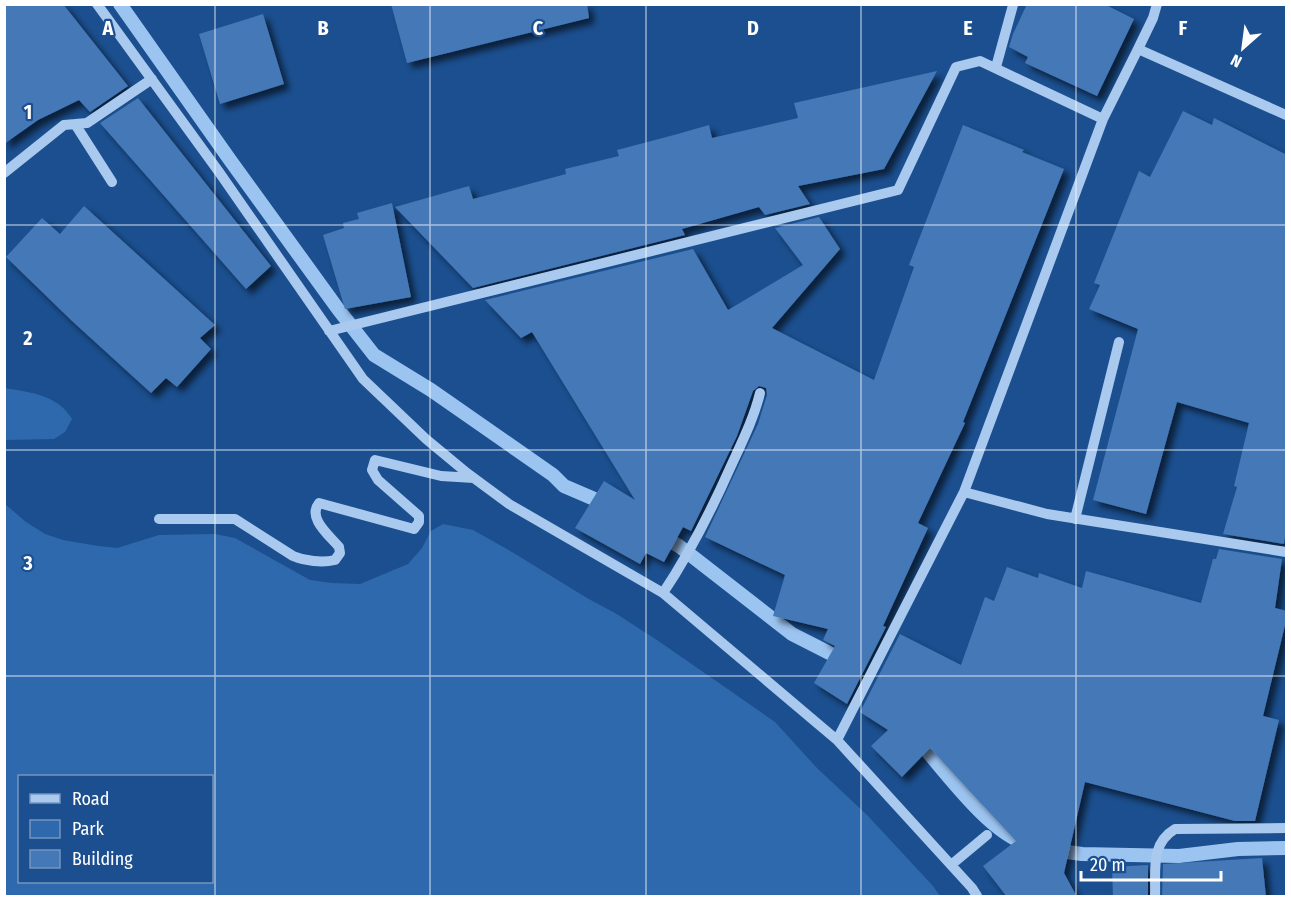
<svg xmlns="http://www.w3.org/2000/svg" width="1291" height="901" viewBox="0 0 1291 901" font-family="'Fira Sans Condensed',sans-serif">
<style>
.green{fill:#2e69ad;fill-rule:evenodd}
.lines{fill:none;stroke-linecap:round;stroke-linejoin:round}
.stream{stroke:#9cc4f0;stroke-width:14}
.building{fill:#4478b7;filter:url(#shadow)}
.minor{stroke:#a9c9ee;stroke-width:10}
.grid{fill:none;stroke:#fff;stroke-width:1.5;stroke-opacity:0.55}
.grid-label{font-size:20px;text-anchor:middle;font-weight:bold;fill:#fff;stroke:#1b4f8f;stroke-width:4.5;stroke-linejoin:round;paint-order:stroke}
</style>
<defs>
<filter id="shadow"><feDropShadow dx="5.5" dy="5.5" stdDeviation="3" flood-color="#0009"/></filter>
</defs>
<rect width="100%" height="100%" fill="#1b4f8f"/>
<path class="green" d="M4 388C30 392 58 395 72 419L65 432 54 439 5 440Z
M5 504 26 522 45 534 63 540 98 546 117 548 159 535 215 534 235 538 310 580 332 583 360 584 408 564 422 548 431 531 443 524 473 530 512 552 587 598 615 613 657 640 775 722 816 767 868 816 933 886 940 896H5ZM20 776H212V882H20Z"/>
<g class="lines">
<path class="stream" d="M120 4 230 160 338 309 374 355 431 390 553 475 564 486 592 498 609 507
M659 535 679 546 792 634 847 662
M915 737C942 767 989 834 1028 844
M1052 850 1082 854 1179 856 1238 849 1286 848"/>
</g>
<path class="building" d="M4 4H63L128 86 90 112 79 100 38 120 4 144Z
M391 4H587L589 18 407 63Z
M1027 4H1104L1134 19 1097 96 1025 63 1028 57 1009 47 1013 34Z
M263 14 284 84 220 104 199 34Z
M937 71 884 169 798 186 810 204 765 215 759 207 682 229 685 235 473 288 395 207 469 186 473 199 566 174 565 169 619 156 617 150 674 135 709 125 712 138 798 118 794 103Z
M138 98 271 266 246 289 100 123Z
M1183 111 1212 125 1214 118 1287 155V524L1284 544 1223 534 1237 487 1234 486 1249 423 1177 402 1146 514 1093 500 1138 329 1089 309 1100 285 1094 283 1139 171 1150 177Z
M963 125 1024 150 1022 152 1064 169 963 422 965 423 918 523 928 528 883 626 886 627 847 704 814 683 835 646 823 640 828 629 773 616 785 575 705 537 758 424 767 395 766 388 759 386 753 391 737 436 691 531 683 527 664 562 646 553 640 564 575 528 604 481 635 500 532 332 521 338 485 300 693 249 728 310 803 265 775 228 819 217 840 249 772 328 874 380 914 267 909 265Z
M392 203 411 297 345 309 323 235 344 228 343 223 359 219 357 213Z
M84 206 215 325 200 338 211 349 177 387 166 378 151 393 72 321 6 257 42 218 60 234Z
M1219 549 1282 559 1275 608 1287 611V617L1263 716 1279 720 1255 821H1235L1085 782 1064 873 1077 897H1007L983 866 1016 841 930 748 902 777 871 746 888 730 860 712 900 634 961 665 985 597 994 601 1007 567 1038 578 1039 573 1082 588 1086 571 1201 603 1213 559H1216Z
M1262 858 1266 897H1162L1163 864Z
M1148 865V897H1113L1112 867Z"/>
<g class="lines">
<path class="minor" d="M97 4 219 172 363 379 426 439 467 473 509 504 663 593 837 740 972 888 977 896
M1138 49 1153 18 1157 4
M996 67 1013 5
M75 124 112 182
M4 173 64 125 87 123 152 79
M329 331 898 190 956 67 980 61 1103 119 1138 49 1286 115
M964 492 1047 514 1286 552
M159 519H235L293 556C305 561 322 563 335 560L340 553 339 547C329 535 307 518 319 503L414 529 419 522V516L378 480 372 470 375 460 441 476 474 478
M1075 519 1119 342
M663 593C690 553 711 511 731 466 742 442 754 418 760 393
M837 740 964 492 1103 119
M951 865 987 835
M1155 896C1156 870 1150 844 1175 829L1286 828"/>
</g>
<path class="grid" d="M215 4V896M430 4V896M646 4V896M861 4V896M1076 4V896M4 225H1286M4 450H1286M4 676H1286"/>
<g class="grid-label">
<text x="108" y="35">A</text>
<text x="323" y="35">B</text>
<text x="538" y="35">C</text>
<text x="753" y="35">D</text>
<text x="968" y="35">E</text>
<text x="1183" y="35">F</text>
<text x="28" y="119">1</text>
<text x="28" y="345">2</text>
<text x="28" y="570">3</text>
</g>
<rect width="1291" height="901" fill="none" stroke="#ffffff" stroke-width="12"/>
<rect x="18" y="775" width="195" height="108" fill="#1b4f8f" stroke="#7695bc" stroke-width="1.5"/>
<rect x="30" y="794" width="30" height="9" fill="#a9c9ee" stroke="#7695bc" stroke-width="1.5"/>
<text x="72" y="805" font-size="18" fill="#ffffff">Road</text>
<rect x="30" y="820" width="30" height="18" fill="#2e69ad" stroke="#7695bc" stroke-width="1.5"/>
<text x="72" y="835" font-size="18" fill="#ffffff">Park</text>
<rect x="30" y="850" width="30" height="18" fill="#4478b7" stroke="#7695bc" stroke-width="1.5"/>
<text x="72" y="865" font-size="18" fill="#ffffff">Building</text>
<g transform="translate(1243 48) rotate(208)" stroke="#1b4f8f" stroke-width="4.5" paint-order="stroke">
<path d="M0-4.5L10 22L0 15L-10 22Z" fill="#ffffff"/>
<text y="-9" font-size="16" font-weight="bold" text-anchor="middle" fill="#ffffff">N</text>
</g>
<path d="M1081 871v9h140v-9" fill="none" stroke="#ffffff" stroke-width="3"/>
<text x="1090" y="871" font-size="18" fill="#ffffff" stroke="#1b4f8f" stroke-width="4.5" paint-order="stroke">20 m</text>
</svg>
